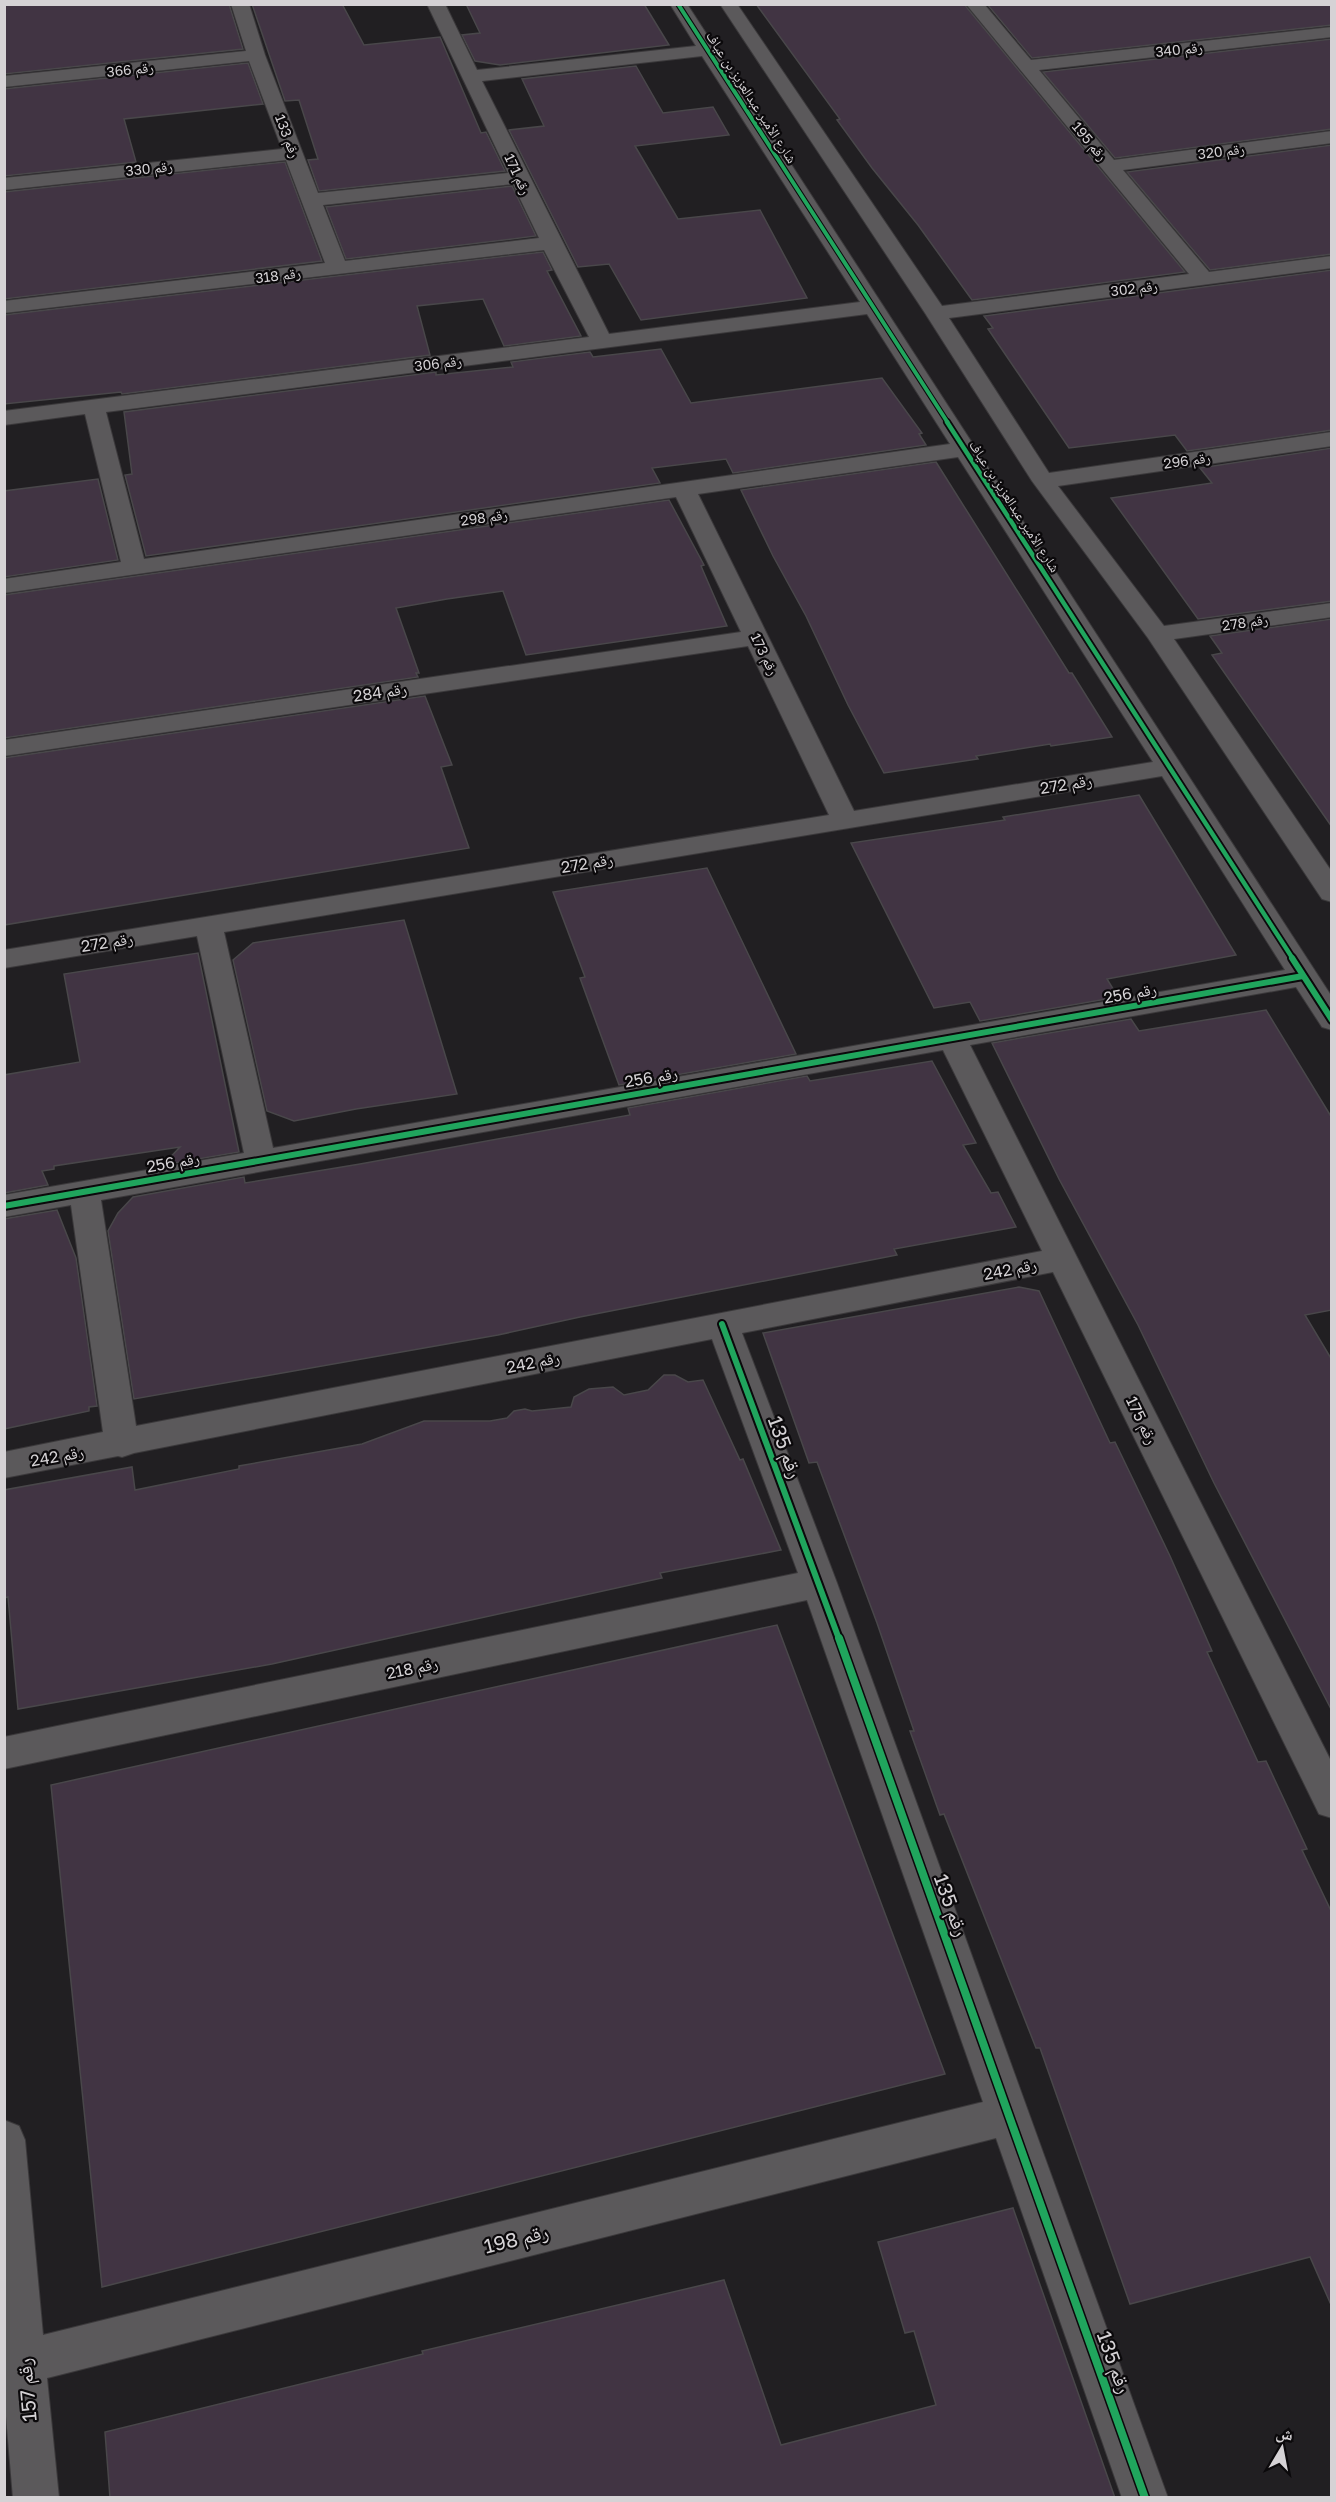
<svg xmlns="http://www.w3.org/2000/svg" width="1336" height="2502" font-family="'Golos Text','Noto Naskh Arabic',sans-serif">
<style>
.building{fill:#413443;stroke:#49474a;stroke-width:1.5}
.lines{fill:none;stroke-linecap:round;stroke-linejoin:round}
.minor-casing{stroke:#3b393b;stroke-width:2}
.minor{fill:#5b595b;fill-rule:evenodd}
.cycleway-far3-casing{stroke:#0b090b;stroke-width:6}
.cycleway-far2-casing{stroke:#0b090b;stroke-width:8}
.cycleway-far1-casing{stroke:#0b090b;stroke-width:10}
.cycleway-casing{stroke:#0b090b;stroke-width:11}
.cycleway-far3{stroke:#20a55d;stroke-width:4}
.cycleway-far2{stroke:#20a55d;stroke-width:4.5}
.cycleway-far1{stroke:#20a55d;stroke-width:6}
.cycleway{stroke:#20a55d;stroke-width:8}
.labels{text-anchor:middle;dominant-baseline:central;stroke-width:4.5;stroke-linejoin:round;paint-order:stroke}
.far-street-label{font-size:14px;fill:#d5d2d5;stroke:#0b090b}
.street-label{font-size:16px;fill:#d5d2d5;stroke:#0b090b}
.near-street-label{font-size:20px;fill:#d5d2d5;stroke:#0b090b}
</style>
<rect width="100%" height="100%" fill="#211f22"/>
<g class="building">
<path d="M4,4h225l14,45 -239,25z"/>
<path d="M252,4h90l22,41 76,-8 41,96 5,-1 19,39 -186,20 -11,-31 10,-1 -19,-59 -14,1z"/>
<path d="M466,4h178l25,41 -169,20 -25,-4 -13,-26 18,-2z"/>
<path d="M756,4h208l221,268 -213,28 -54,-75 -46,-57 -35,-48 3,-1z"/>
<path d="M987,4h345v21l-300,33z"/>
<path d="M1332,39v90l-217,29 -72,-86z"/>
<path d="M248,63l15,41 -139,15 12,43 -132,14v-87z"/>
<path d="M636,66l27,47 50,-6 16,28 -94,11 43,73 82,-9 47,88 -166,22 -32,-56 -31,3 -69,-137 35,-4 -22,-47z"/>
<path d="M1332,145v109l-122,16 -83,-98z"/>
<path d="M285,162l37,99 -318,38v-107z"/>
<path d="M512,186l24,50 -190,23 -20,-52z"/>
<path d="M543,252l9,18 -5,1 34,65 -77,10 -21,-47 -66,7 13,49 -308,39 -1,-2 -117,12v-89z"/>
<path d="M1332,270v160l-145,21 -12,-16 -106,13 -81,-119 5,-1 -9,-12z"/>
<path d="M661,349l30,54 191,-25 40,55 -3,1 7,11 -193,28 -7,-14 -74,9 8,15 -514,73 -21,-81 7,-1 -8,-62 312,-40v3l77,-8 -2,-5 79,-10 3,5z"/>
<path d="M1332,448v153l-134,18 -87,-121 101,-15 -12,-15z"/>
<path d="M936,462l133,211h3l40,64 -61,9 -1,-2 -74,12 2,3 -94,14 -36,-68 -42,-89 -33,-60 -32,-66z"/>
<path d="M98,479l20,81 -114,17v-86z"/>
<path d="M669,500l35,65 -3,1 26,60 -201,29 -23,-64 -56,8 -51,9 23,65h-3l2,4 -414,61v-143z"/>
<path d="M1332,619v208l-120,-172 10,-2 -12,-17z"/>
<path d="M425,696l27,69 -11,2 28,81 -465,77v-167z"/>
<path d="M1139,795l97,160 -129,24 11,18 -138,24 -10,-19 -36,6 -83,-165 154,-23 -2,-3z"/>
<path d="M707,868l89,186 -177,31 -39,-107 5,-1 -32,-85z"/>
<path d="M404,920l53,174 -101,15 -62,12 -27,-10 -34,-151 20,-17z"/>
<path d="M198,953l41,199 -76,13 17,-18 -126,19v3l-12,2 6,14 -44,8v-118l76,-13 -16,-88z"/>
<path d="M1266,1010l66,108v192l-27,5 27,45v351l-118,-228 -76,-158 -79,-146 -67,-136 139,-24 8,12z"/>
<path d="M932,1061l44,82 -13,2 28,48 7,-1 18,35 -122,22 3,6 -317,62 -82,18 -364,64 -26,-168 10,-18 15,-16 111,-20 1,6 115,-19 270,-49 -2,-7 179,-32 3,5z"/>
<path d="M57,1210l19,48 21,148 -8,1v4l-85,18v-210z"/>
<path d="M1019,1287l20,4 71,152 5,-1 55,114 42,95 -5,1 51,110 8,-1 41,88 -5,1 30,63v394l-22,-50 -180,47 -90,-256h-4l-92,-234 -4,1 -30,-84h4l-37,-108 -60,-161 -8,1 -46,-130z"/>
<path d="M664,1375h11l13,7 15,-2 37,80 3,-1 38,91 -121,23 2,5 -390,86 -254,45 -10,-112 -4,1v-108l128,-23 3,23 104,-21v-3l123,-22 62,-23h66l17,-3 7,-7 11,-2 7,2 39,-4 3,-10 15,-8 24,-2 11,8 24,-5z"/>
<path d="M777,1625l168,449 -843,213 -51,-502z"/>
<path d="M1013,2208l102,290h-1005l-5,-66 318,-78 -1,-3 302,-71 57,165 155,-40 -22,-74 -9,2 -27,-91z"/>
</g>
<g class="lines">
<defs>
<g id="minor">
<path d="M231,4h18l16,51 53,138 190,-20 -81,-169h18l32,66 219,-24 -26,-42h17l645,993v33l-10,-3 -26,-40 -326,58 362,718v55l-13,-4 -266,-542 -311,61 95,250 331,915h-46l-126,-360 -949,240 12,120h-46l-9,-105v-273l15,6 6,14 18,195 940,-233 -176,-502 -803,169v-32l794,-164 -86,-234 -578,114 -12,4 -4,-1 -114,22v-26l99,-20 -32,-227 -67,12v-22l240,-42 -47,-217 -193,32v-18l825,-135 -81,-169 -744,110v-16l737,-108 -65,-135 -672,96v-14l117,-17 -36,-148 -81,11v-14l585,-74 -45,-87 -540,63v-12l321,-38 -39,-103 -282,30v-12l278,-29 -33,-88 -245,26v-11l242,-25zM702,56l158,246 -251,32 -127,-253zM513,184l26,54 -194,23 -22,-56zM867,314l83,130 -806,115 -38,-147zM958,457l195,305 -299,49 -156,-317zM1162,776l123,194 -1012,178 -49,-216zM943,1050l99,201 -906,175 -35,-226z"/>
<path d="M720,4h17l205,302 247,-32 -223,-270h18l47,56 301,-33v10l-293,33 75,90 218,-29v12l-209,27 86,102 123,-16v12l-383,50 100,155 283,-41v14l-274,40 106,140 168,-23v14l-158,22 158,233v30l-10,-3 -174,-261 -116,-157 -107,-168z"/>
</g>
</defs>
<use href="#minor" class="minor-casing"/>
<use href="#minor" class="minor"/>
<defs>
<path id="cycleway-far3" d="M678,4l270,419"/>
<path id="cycleway-far2" d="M947,422l346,537"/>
<g id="cycleway-far1">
<path d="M1292,958l40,62"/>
<path d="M4,1206l1299,-230"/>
<path d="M722,1324l117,315"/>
</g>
<path id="cycleway" d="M839,1638l306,860"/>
</defs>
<use href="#cycleway-far3" class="cycleway-far3-casing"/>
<use href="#cycleway-far2" class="cycleway-far2-casing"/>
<use href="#cycleway-far1" class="cycleway-far1-casing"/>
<use href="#cycleway" class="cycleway-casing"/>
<use href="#cycleway-far3" class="cycleway-far3"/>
<use href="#cycleway-far2" class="cycleway-far2"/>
<use href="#cycleway-far1" class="cycleway-far1"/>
<use href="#cycleway" class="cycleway"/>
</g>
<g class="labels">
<g class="far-street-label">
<text transform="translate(1179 49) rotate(-6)">رقم 340</text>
<text transform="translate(130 69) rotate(-6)">رقم 366</text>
<text transform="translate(752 97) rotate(57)">شارع الأمير عبدالعزيز بن عياف</text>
<text transform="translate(288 136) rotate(69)">رقم 133</text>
<text transform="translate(1090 141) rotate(50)">رقم 195</text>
<text transform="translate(1221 151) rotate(-7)">رقم 320</text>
<text transform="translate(149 168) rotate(-6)">رقم 330</text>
<text transform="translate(518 174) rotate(65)">رقم 171</text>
<text transform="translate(278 275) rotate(-7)">رقم 318</text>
<text transform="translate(1134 288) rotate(-7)">رقم 302</text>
<text transform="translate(438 363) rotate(-7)">رقم 306</text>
<text transform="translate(1187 460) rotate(-8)">رقم 296</text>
<text transform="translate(1015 506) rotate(57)">شارع الأمير عبدالعزيز بن عياف</text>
<text transform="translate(484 517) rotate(-8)">رقم 298</text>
<text transform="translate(1245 622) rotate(-8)">رقم 278</text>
<text transform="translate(765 654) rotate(64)">رقم 173</text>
</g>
<g class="street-label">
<text transform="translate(380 692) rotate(-8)">رقم 284</text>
<text transform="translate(1066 784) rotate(-9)">رقم 272</text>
<text transform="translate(587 863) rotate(-9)">رقم 272</text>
<text transform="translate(107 942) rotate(-9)">رقم 272</text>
<text transform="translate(1130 993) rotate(-10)">رقم 256</text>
<text transform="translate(651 1077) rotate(-10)">رقم 256</text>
<text transform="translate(173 1162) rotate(-10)">رقم 256</text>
<text transform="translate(1010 1269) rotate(-11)">رقم 242</text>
<text transform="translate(533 1362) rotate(-11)">رقم 242</text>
<text transform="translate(1142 1420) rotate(64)">رقم 175</text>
<text transform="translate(57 1456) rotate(-10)">رقم 242</text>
<text transform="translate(412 1668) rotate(-12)">رقم 218</text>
</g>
<g class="near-street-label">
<text transform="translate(786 1447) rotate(70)">رقم 135</text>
<text transform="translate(952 1905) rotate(70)">رقم 135</text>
<text transform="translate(516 2238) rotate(-14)">رقم 198</text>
<text transform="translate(1115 2362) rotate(70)">رقم 135</text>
<text transform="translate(26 2390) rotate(-95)">رقم 157</text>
</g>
</g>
<rect width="1336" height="2502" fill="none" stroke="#d5d2d5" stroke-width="12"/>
<g transform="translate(1282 2448) rotate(10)" stroke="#0b090b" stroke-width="4.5" paint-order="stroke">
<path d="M0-4.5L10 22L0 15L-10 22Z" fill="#d5d2d5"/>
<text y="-9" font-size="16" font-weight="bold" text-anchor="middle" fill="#d5d2d5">ش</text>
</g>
</svg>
